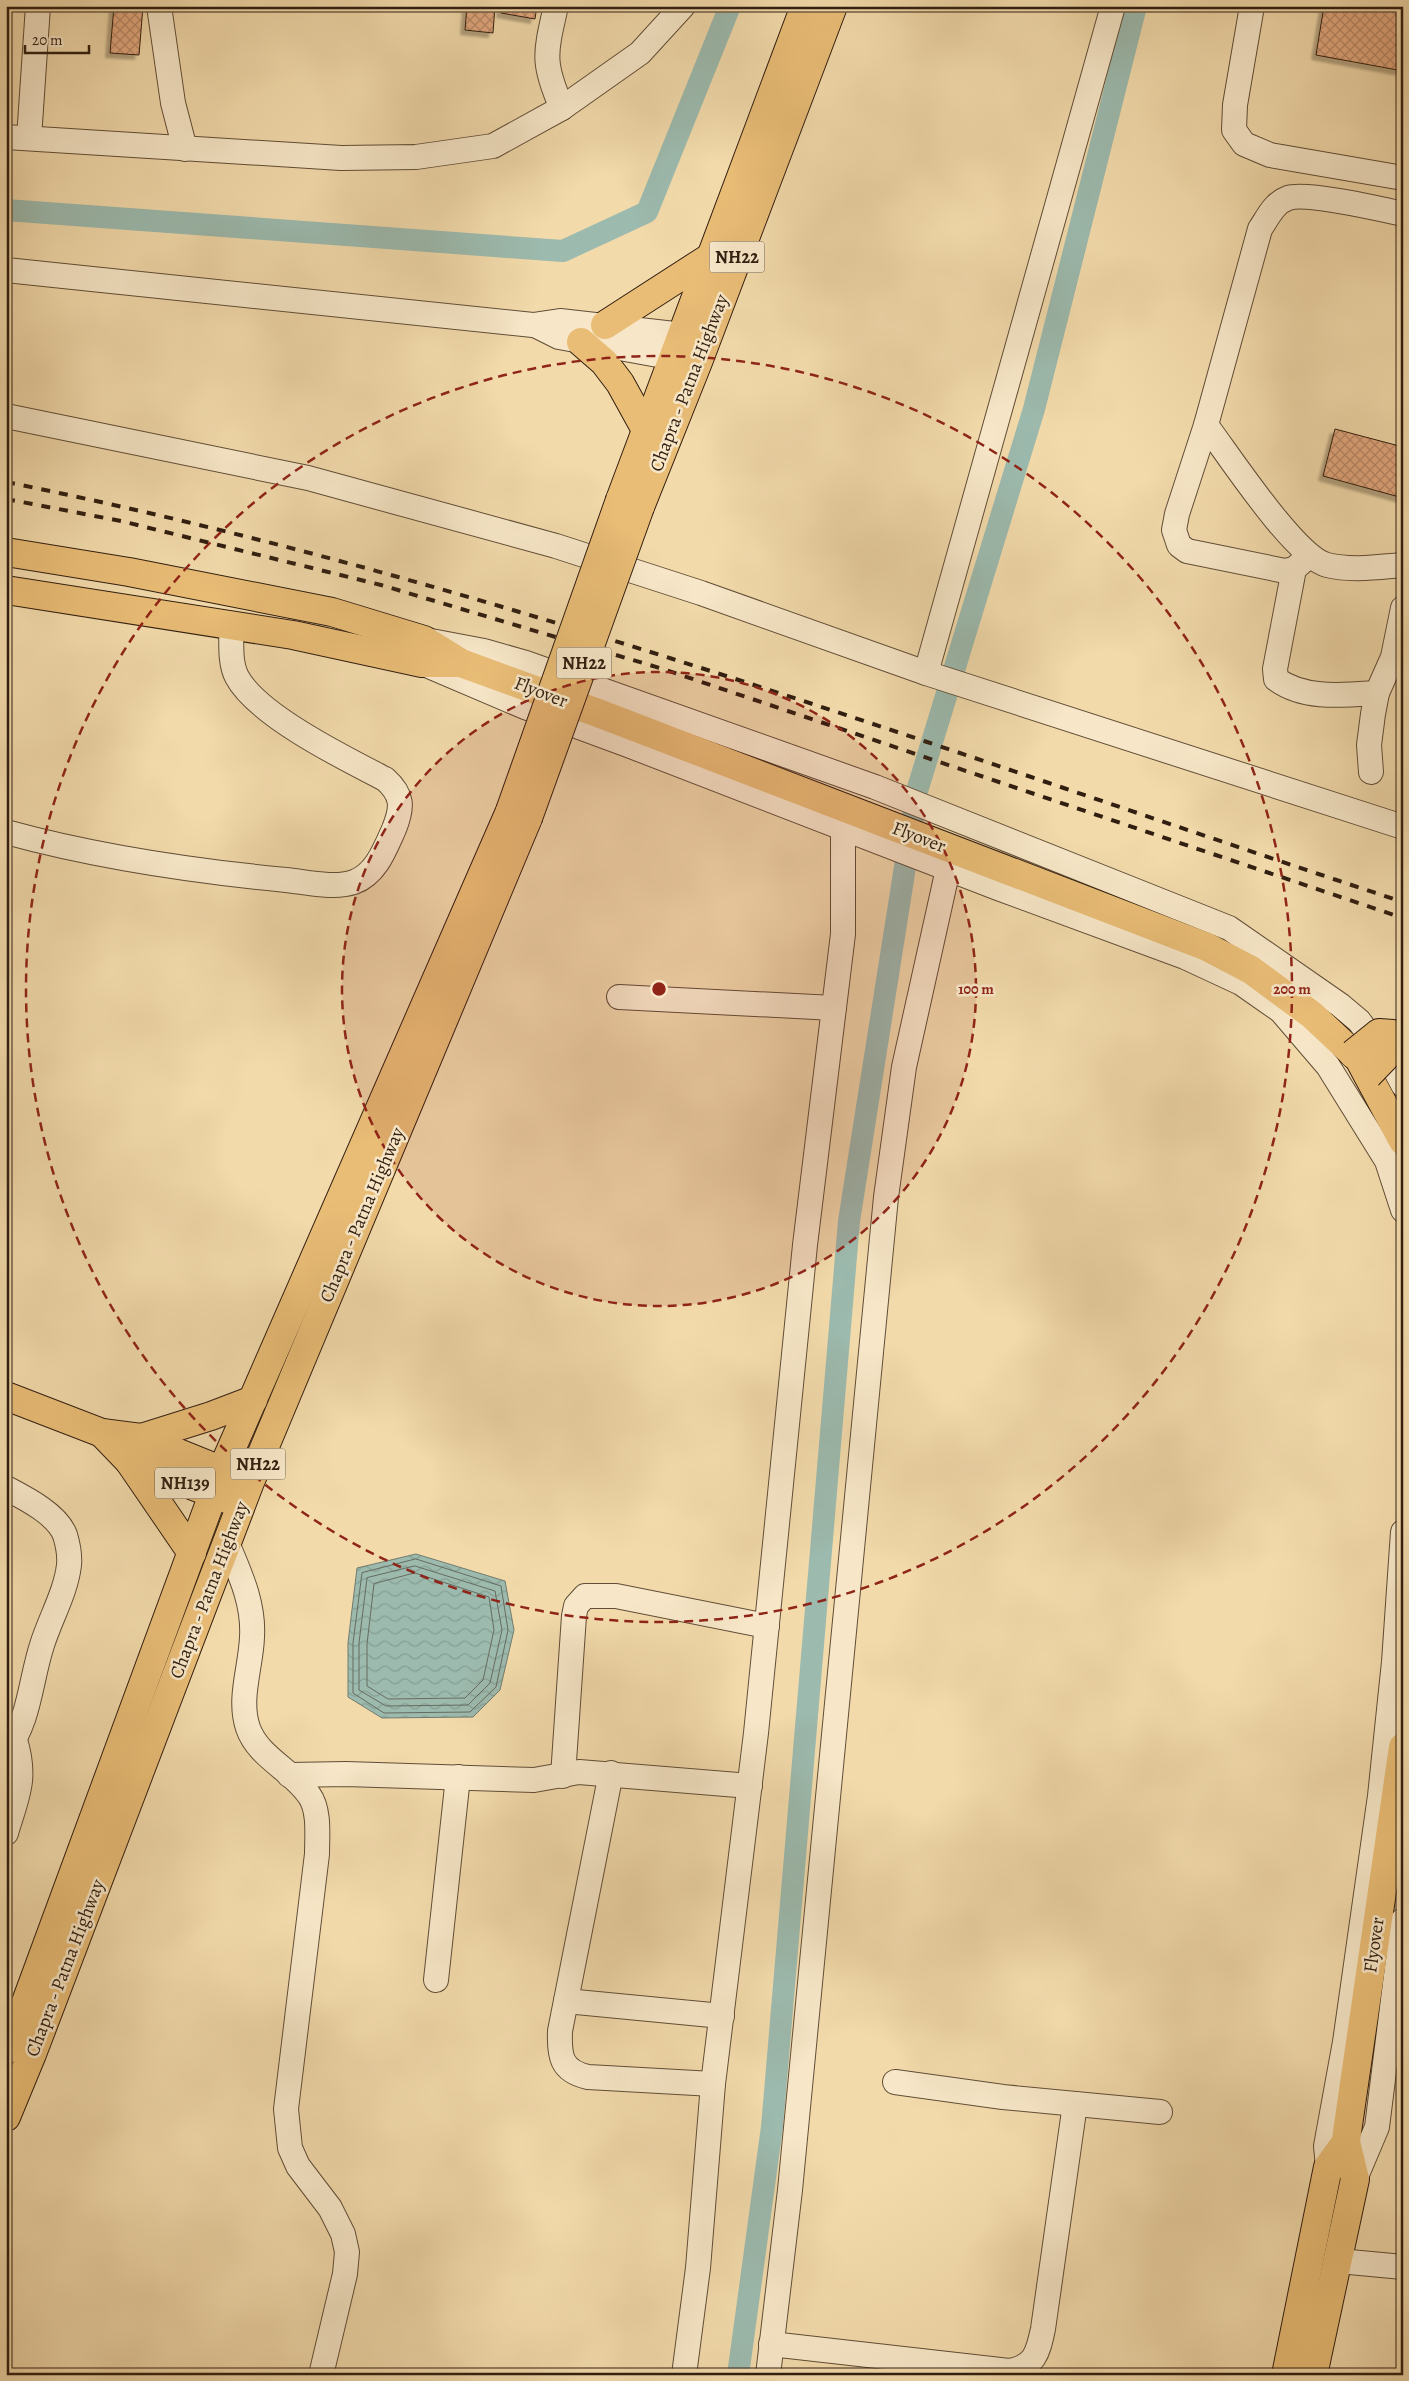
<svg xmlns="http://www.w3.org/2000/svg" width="1409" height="2381" font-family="Alegreya,serif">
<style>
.water{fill:url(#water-waves);stroke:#717c6f}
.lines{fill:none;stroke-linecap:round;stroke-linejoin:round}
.shore{stroke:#666c5f;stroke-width:1}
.canal{stroke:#9cbaae;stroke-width:22}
.building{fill:url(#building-cross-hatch);stroke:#311e10;filter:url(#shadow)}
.minor-casing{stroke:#614d37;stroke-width:26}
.major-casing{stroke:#311e10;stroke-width:30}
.highway-casing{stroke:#311e10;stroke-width:30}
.minor{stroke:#f7e7c8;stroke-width:24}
.major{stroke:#e9bd76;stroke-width:28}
.highway{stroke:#e9bd76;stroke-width:28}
.rail{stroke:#311e10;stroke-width:4;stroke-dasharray:9 9;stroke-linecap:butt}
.major-bridge-casing{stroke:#311e10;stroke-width:30;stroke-linecap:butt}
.highway-bridge-casing{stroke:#311e10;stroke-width:30;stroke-linecap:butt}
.major-bridge{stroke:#e9bd76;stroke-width:28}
.highway-bridge{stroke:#e9bd76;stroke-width:28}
.ring{fill:none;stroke:#8f2418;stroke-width:2.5;stroke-dasharray:9 6}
.labels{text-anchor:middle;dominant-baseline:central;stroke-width:5;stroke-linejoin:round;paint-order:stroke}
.shield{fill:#f7e7c8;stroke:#6c5a47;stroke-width:1}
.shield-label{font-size:18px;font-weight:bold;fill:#311e10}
.street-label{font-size:19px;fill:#311e10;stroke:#f7e7c8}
.centre{fill:#8f2418;stroke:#f7e7c8;stroke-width:2.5}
.ring-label{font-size:15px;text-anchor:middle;font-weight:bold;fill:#8f2418;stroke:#f7e7c8;stroke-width:5;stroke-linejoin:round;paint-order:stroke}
</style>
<defs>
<pattern id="water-waves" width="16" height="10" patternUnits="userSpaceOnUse" patternTransform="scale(1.25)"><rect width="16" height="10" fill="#9cbaae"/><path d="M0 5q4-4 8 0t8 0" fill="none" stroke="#879f95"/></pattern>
<pattern id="building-cross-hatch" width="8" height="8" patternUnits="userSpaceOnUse" patternTransform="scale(1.25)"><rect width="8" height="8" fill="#e3a980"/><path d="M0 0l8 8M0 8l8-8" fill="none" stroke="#b98967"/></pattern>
<filter id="shadow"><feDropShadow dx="-4.5" dy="4.5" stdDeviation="1" flood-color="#0004"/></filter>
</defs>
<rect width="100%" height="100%" fill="#f2daab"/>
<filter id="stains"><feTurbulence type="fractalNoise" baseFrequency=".004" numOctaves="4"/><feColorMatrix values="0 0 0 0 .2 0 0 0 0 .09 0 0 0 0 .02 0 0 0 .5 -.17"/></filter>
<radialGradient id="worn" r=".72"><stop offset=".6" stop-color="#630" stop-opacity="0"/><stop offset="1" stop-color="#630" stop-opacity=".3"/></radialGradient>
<path class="water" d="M416,1554l89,27 9,49 -14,60 -27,27 -91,1 -34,-21v-54l9,-75z"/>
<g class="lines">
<g class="shore">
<path d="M416,1559l85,27 7,44 -12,57 -26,25 -86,1 -31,-20v-50l9,-70z"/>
<path d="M415,1566l80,25 7,39 -12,53 -22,22 -82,1 -27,-16v-47l8,-65z"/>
<path d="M415,1573l74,24 5,33 -11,50 -18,18 -77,1 -21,-13v-42l7,-60z"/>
</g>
<g class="canal">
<path d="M6,210l557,41 84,-39 83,-206"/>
<path d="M738,2375l34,-248 77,-906 68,-430 117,-382 102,-403"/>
</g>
</g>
<g class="building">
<path d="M114,6h29l-4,49 -29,-2z"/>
<path d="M467,6h28l-2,27 -28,-3z"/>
<path d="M502,6h35l-2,13 -34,-6z"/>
<path d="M1324,6h45l34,6v59l-87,-16z"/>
<path d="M1335,429l68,18v51l-80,-22z"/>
</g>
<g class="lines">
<defs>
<g id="minor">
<path d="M159,6l14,97 12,46"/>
<path d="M556,6c-11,48 -14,57 6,102"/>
<path d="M1252,6l-17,99 -1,25 10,14 26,11 133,23"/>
<path d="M6,137l335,21 75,-1 77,-11 69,-38 78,-55 43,-47"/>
<path d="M29,138l9,-132"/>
<path d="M6,270l527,55 27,-4 141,16"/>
<path d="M535,325l24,12 132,24"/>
<path d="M6,416l302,62 248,68 145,47 225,80 477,154"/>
<path d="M1206,425c22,29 89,132 121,140 24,6 51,2 76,0"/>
<path d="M1309,556l-15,13 -9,2 -98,-20 -8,-6 -5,-15 3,-16 29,-89 54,-196c8,-12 14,-26 28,-31 19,-6 92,11 115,16"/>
<path d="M1294,569l-19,100 1,10c28,21 69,16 101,14"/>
<path d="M431,641l53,10 42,12 349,124 354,141 111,77 19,16 35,47 9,17"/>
<path d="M424,664l101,43 103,38 370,143 187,69 56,26 40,28 47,55 59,95 16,49"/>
<path d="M926,673l187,-667"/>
<path d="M1371,772l-2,-27 4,-31 4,-21 16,-36 10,-49"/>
<path d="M6,832c91,25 186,39 280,48 20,2 48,9 68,2 22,-8 31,-33 40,-53 9,-22 9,-34 -9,-50 -39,-20 -128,-64 -148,-102 -8,-15 -5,-36 -6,-53"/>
<path d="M619,997l215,11"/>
<path d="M6,1488c19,10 51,26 59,47 3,10 5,20 4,30 -3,27 -19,54 -27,80 -12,37 -12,75 -36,107"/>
<path d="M227,1543c13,31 27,60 25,94 -1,30 -14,62 -4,91 10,29 44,42 61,67 11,15 8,41 8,59l-31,255 4,39 8,18 32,42 13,26 4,18 -2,22 -24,101"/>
<path d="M611,1773l-51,258c-1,25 1,40 28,46l125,7"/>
<path d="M289,1775l57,-1 188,6 45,-8 171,14"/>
<path d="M563,1776l11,-160 2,-10 9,-10h31l151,30"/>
<path d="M6,1833c11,-37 21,-54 9,-93"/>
<path d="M436,1980l22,-203"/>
<path d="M566,2001l156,15"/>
<path d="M895,2082l108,15 157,15"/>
<path d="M1328,2167l-2,-21 19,-104 35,-246 14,-134 9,-130"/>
<path d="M1355,2179l22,-52 26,-207"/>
<path d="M1339,2261l64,6"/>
<path d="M771,2344l238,27c26,-4 29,-19 34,-42l32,-225"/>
<path d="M684,2375l14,-107 15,-184 43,-351 49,-488 38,-311v-105"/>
<path d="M768,2375l22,-185 96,-993 18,-130 44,-198"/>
</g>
<g id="major">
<path d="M6,552l123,20 203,40 92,28 37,23 137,50 609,234 44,23 61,45 47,44 44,82"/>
<path d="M6,590l287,45 129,28h39"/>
<path d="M1286,2375l42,-208 18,-25"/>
<path d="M1313,2375l42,-196 -9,-37 1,-10 56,-385"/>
</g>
<g id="highway">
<path d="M605,325l104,-67"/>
<path d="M581,342l23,20 16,21 26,47"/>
<path d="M620,500l185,-494"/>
<path d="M640,507l58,-145 135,-356"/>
<path d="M6,1396l96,37 39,5 99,40"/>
<path d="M102,1433l27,28 103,40"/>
<path d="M141,1438l70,-22 42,-16"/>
<path d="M129,1461l63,92"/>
<path d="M6,2050l13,-29 203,-551 288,-659"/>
<path d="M6,2117l26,-63 218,-572 278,-664"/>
</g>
</defs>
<use href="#minor" class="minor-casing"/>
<use href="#major" class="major-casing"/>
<use href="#highway" class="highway-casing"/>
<use href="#minor" class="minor"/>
<use href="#major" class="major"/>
<use href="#highway" class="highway"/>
<g class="rail">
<path d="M6,482c478,96 935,268 1397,420"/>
<path d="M6,499l115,22 260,64 282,84 740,249"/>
</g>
<defs>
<path id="major-bridge" d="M1353,1054l26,-21 14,1 1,14 -26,27"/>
<g id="highway-bridge">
<path d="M510,811l110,-311"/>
<path d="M528,818l112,-311"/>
</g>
</defs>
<use href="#major-bridge" class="major-bridge-casing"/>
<use href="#highway-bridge" class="highway-bridge-casing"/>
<use href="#major-bridge" class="major-bridge"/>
<use href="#highway-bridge" class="highway-bridge"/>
</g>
<circle cx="659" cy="989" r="317" fill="#8f2418" fill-opacity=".12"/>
<g class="ring">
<circle cx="659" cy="989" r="317"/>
<circle cx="659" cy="989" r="633"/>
</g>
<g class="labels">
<g class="shield">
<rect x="709.5" y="241.5" width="55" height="31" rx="4"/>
<rect x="556.5" y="647.5" width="55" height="31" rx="4"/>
<rect x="230.5" y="1448.5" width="55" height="31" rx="4"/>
<rect x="155" y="1467.5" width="60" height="31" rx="4"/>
</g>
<g class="shield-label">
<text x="737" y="257">NH22</text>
<text x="584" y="663">NH22</text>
<text x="258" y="1464">NH22</text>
<text x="185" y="1483">NH139</text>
</g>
<g class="street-label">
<text transform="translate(689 383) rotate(-69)">Chapra - Patna Highway</text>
<text transform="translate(541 692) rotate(21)">Flyover</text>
<text transform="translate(919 837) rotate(21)">Flyover</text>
<text transform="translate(362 1215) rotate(-67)">Chapra - Patna Highway</text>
<text transform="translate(209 1590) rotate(-69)">Chapra - Patna Highway</text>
<text transform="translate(1374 1945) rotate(-82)">Flyover</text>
<text transform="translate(65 1968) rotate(-69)">Chapra - Patna Highway</text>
</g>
</g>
<circle cx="659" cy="989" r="8" class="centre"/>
<g class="ring-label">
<text x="976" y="994">100 m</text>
<text x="1292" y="994">200 m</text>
</g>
<rect width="1409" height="2381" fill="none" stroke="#f2daab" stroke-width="25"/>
<rect x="8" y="8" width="1394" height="2366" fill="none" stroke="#311e10" stroke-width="2.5"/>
<rect x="12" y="12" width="1384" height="2356" fill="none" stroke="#311e10"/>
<path d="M25 45v8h64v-8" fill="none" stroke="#311e10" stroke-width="2.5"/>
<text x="32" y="45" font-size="15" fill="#311e10" stroke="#f7e7c8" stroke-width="4" paint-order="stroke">20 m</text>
<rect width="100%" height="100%" filter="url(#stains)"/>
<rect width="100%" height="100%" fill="url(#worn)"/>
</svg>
